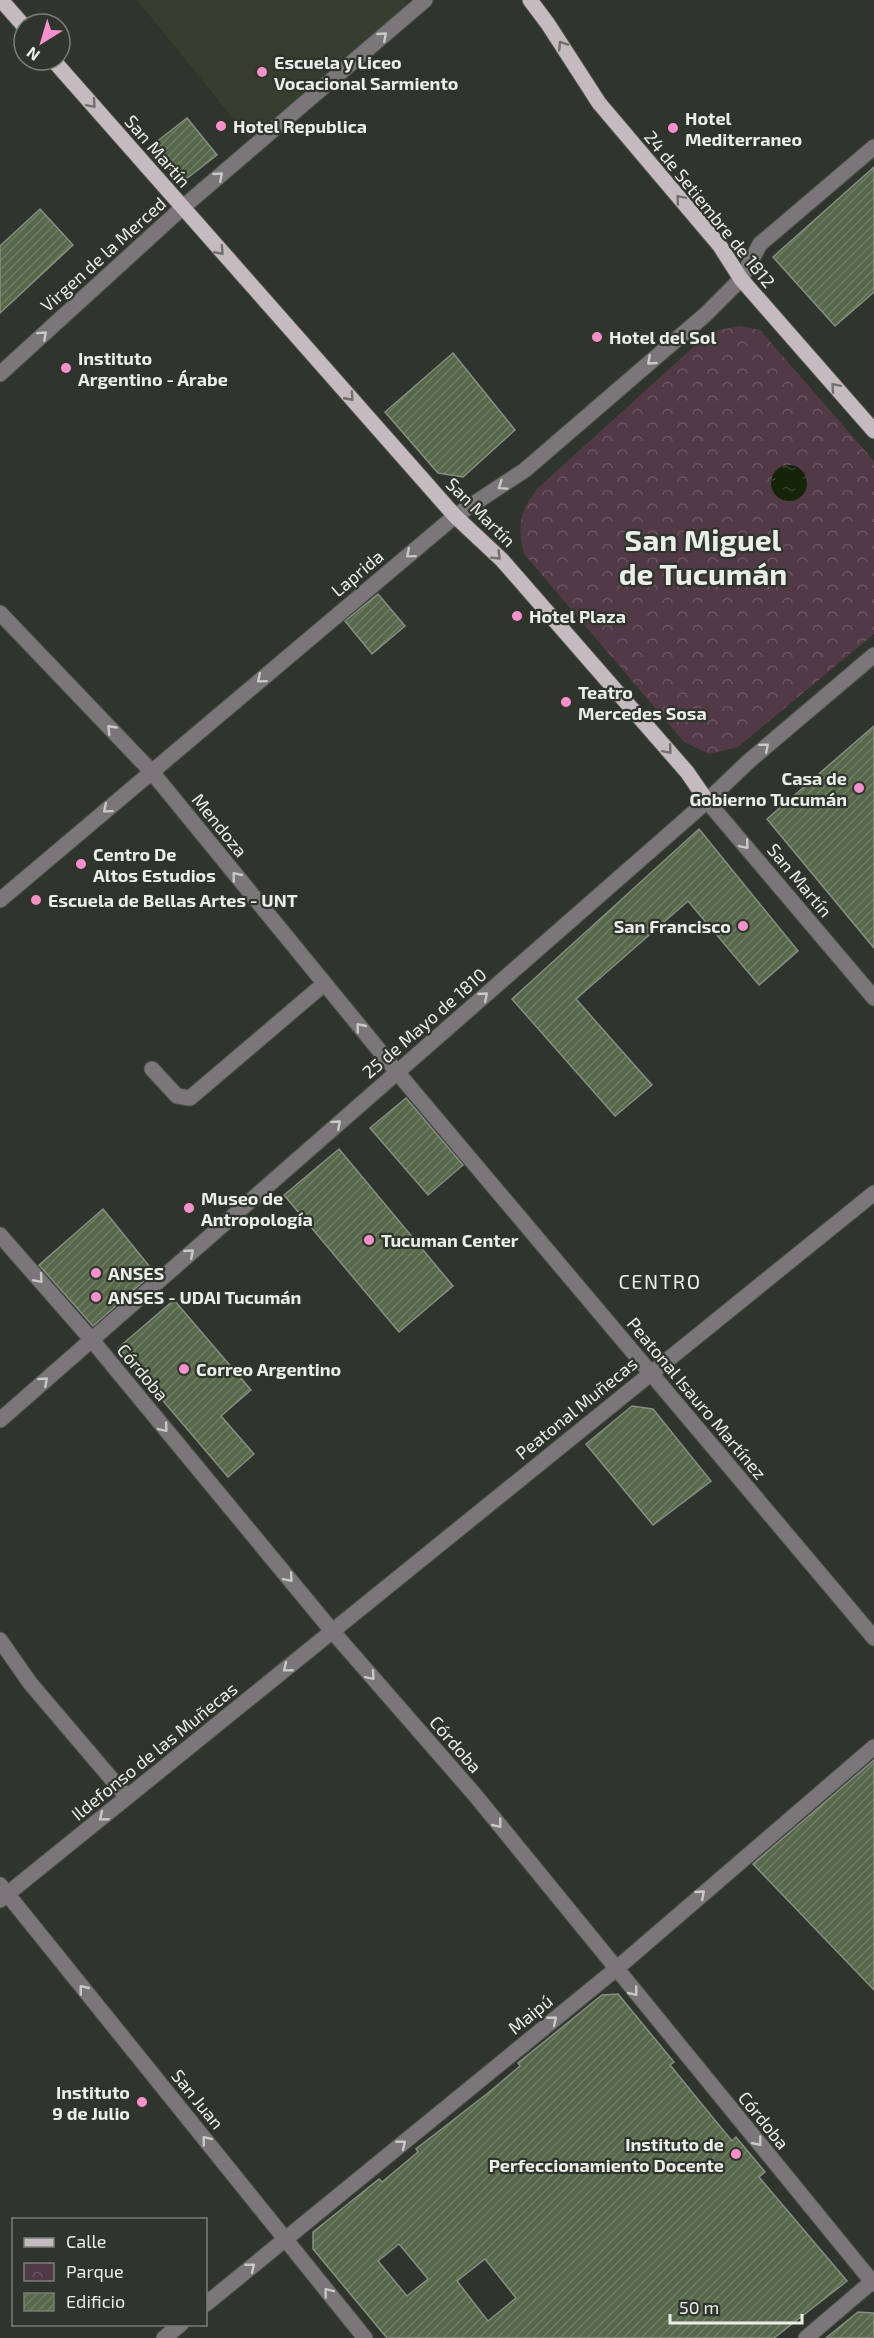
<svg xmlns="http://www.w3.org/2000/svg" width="874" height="2338" font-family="'Exo 2',sans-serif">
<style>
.built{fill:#363e30}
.park{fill:url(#park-crowns)}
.water{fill:url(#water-ripples)}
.building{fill:url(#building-hatch);stroke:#878d84;stroke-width:1.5;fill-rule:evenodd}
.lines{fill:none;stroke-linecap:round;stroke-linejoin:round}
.minor-casing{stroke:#4d524a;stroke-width:17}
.major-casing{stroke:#4d524a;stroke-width:17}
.minor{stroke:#7b7679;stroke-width:15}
.major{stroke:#c4babf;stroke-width:15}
.oneway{stroke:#c9c9c7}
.oneway2{stroke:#72706e}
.poi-dot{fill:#f890cb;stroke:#2f342c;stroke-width:2}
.labels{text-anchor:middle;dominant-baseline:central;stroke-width:4.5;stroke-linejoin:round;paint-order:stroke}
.poi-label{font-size:18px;font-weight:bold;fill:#eaede8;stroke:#2f342c;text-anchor:start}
.street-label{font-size:18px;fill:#eaede8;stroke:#2f342c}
.neighbourhood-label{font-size:20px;letter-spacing:1.5px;fill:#eaede8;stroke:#2f342c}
.town-label{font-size:30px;font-weight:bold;fill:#eaede8;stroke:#2f342c}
</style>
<defs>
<pattern id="park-crowns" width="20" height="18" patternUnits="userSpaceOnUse" patternTransform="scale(1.5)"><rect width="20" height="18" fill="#523946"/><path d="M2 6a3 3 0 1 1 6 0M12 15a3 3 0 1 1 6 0" fill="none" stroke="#6b5661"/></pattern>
<pattern id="water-ripples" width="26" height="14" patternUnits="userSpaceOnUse" patternTransform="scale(1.5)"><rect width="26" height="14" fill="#152309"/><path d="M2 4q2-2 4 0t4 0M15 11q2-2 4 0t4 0" fill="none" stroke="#37432d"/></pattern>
<pattern id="building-hatch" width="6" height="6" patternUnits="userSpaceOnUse" patternTransform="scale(1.5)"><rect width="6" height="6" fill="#57684b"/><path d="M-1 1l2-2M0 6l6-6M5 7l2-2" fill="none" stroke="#6f7e65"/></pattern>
</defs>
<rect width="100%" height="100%" fill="#2f342c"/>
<path class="built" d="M137,0h267l5,7 -160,131z"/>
<path class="park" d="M739,326l21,4 114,131v173l-136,113 -29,7 -25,-12 -160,-188c-7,-30 -5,-42 15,-67l171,-155z"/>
<circle class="water" cx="789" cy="483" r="18"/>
<g class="building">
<path d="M187,118l30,37 -36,28 -30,-37z"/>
<path d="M874,167v125l-39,34 -62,-69z"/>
<path d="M40,209l33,36 -73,68v-67z"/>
<path d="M453,353l62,77 -52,47 -25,-4 -53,-61z"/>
<path d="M378,594l27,32 -33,28 -27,-33z"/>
<path d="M874,726v222l-107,-129z"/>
<path d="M699,829l99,122 -39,34 -71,-84 -112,98 76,86 -37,31 -103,-117z"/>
<path d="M406,1098l57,67 -35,30 -58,-67z"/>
<path d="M339,1149l114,137 -54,46 -115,-137z"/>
<path d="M103,1209l51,63 -61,54 -54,-61z"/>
<path d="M174,1300l77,90 -30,26 33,38 -26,23 -110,-129z"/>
<path d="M632,1406l21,3 58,72 -58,44 -67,-81z"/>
<path d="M874,1760v230l-121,-126z"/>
<path d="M618,1994l56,68 -4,3 26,32 36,44 4,-4 29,35 -6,5 88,104 -73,57h-387l-74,-89v-17l66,-53 3,3 36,-30 -2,-3 72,-56 32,-27 -2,-3 84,-68zM399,2244l29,35 -21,17 -29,-35zM485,2259l31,39 -28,23 -31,-40z"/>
<path d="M858,2312l16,1v25h-48z"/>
</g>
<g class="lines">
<defs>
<g id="minor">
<path d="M0,374l182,-166 243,-208"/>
<path d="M0,613l151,158 246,301 477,566"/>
<path d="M707,801l167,197"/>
<path d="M0,900l455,-384 70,-46 181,-156 35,-35 19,-35 114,-97"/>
<path d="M152,1069l25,27 13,2 134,-114"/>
<path d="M0,1235l91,104 242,293 142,163 399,489"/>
<path d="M0,1420l707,-619 42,-40 125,-106"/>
<path d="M0,1640l30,43 97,114"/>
<path d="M0,1885l365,453"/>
<path d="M0,1900l874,-707"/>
<path d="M206,2304l410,-335 258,-222"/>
<path d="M164,2338l17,-14"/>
<path d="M806,2338l68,-58"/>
</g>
<g id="major">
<path d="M1,0l23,26"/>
<path d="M530,0l18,24 51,79 121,143 21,33 133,152"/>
<path d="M53,60l402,456 47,44 185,212 20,29"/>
</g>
</defs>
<use href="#minor" class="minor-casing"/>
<use href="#major" class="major-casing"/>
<use href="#minor" class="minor"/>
<use href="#major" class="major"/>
</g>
<defs><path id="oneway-chevron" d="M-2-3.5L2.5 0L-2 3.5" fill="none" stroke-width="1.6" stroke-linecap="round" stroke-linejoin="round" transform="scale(1.5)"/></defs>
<g class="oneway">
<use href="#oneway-chevron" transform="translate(383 36) rotate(-41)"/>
<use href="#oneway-chevron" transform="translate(219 176) rotate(-41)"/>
<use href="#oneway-chevron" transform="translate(43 335) rotate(-42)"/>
<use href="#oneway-chevron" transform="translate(651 361) rotate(139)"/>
<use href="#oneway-chevron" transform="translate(502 486) rotate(146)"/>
<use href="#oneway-chevron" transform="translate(410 554) rotate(140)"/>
<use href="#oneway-chevron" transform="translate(261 679) rotate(140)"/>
<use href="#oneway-chevron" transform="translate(111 729) rotate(-134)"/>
<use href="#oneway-chevron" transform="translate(765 747) rotate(-40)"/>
<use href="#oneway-chevron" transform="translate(107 809) rotate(140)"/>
<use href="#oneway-chevron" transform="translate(745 845) rotate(50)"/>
<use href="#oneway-chevron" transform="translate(236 876) rotate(-129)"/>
<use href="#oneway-chevron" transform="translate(484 996) rotate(-41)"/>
<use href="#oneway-chevron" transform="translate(360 1027) rotate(-129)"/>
<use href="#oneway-chevron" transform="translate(337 1124) rotate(-41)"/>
<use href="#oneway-chevron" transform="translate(190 1253) rotate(-41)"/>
<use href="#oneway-chevron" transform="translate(39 1279) rotate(49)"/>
<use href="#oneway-chevron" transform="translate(44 1381) rotate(-42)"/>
<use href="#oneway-chevron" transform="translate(164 1428) rotate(50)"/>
<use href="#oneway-chevron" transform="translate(289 1578) rotate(50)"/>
<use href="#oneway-chevron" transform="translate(287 1668) rotate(141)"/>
<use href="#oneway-chevron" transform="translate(371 1676) rotate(49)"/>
<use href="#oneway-chevron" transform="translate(103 1817) rotate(141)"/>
<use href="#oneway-chevron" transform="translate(498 1824) rotate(51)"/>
<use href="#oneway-chevron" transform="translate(701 1894) rotate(-41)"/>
<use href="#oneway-chevron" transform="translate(83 1989) rotate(-129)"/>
<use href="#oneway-chevron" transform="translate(634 1992) rotate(51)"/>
<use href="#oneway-chevron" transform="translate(553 2020) rotate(-39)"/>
<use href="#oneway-chevron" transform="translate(206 2140) rotate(-129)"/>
<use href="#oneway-chevron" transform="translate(758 2142) rotate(51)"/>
<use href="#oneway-chevron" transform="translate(402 2144) rotate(-39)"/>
<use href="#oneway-chevron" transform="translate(251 2267) rotate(-39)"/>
<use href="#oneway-chevron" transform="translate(328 2292) rotate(-128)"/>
</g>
<g class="oneway2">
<use href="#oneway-chevron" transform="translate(562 45) rotate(-123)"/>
<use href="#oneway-chevron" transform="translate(92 104) rotate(49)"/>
<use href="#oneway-chevron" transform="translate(680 199) rotate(-130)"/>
<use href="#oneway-chevron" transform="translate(220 251) rotate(48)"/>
<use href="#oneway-chevron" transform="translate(835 387) rotate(-131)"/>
<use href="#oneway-chevron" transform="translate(350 397) rotate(48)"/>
<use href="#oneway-chevron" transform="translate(497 556) rotate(45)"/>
<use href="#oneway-chevron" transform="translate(668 750) rotate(49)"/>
</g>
<g class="poi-dot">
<circle cx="262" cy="72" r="6"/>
<circle cx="221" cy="126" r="6"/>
<circle cx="673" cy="128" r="6"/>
<circle cx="597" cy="337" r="6"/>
<circle cx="66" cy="368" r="6"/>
<circle cx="517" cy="616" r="6"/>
<circle cx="566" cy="702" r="6"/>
<circle cx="859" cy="788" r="6"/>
<circle cx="81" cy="864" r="6"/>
<circle cx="36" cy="900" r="6"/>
<circle cx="743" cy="926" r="6"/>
<circle cx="189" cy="1208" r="6"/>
<circle cx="369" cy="1240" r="6"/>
<circle cx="96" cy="1273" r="6"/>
<circle cx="96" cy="1297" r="6"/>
<circle cx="184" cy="1369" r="6"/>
<circle cx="142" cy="2102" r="6"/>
<circle cx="736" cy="2154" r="6"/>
</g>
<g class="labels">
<g class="poi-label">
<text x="274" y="62">Escuela y Liceo<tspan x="274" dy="21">Vocacional Sarmiento</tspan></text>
<text x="685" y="118">Hotel<tspan x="685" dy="21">Mediterraneo</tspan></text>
<text x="233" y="126">Hotel Republica</text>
<text x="609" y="337">Hotel del Sol</text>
<text x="78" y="358">Instituto<tspan x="78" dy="21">Argentino - Árabe</tspan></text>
<text x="529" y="616">Hotel Plaza</text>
<text x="578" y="692">Teatro<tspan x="578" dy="21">Mercedes Sosa</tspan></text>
<text x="847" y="778" text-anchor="end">Casa de<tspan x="847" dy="21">Gobierno Tucumán</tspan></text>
<text x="93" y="854">Centro De<tspan x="93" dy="21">Altos Estudios</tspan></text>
<text x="48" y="900">Escuela de Bellas Artes - UNT</text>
<text x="731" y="926" text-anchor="end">San Francisco</text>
<text x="201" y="1198">Museo de<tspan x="201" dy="21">Antropología</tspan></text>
<text x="381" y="1240">Tucuman Center</text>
<text x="108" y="1273">ANSES</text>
<text x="108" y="1297">ANSES - UDAI Tucumán</text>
<text x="196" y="1369">Correo Argentino</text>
<text x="130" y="2092" text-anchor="end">Instituto<tspan x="130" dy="21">9 de Julio</tspan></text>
<text x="724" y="2144" text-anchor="end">Instituto de<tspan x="724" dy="21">Perfeccionamiento Docente</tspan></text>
</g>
<g class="street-label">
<text transform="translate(158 151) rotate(49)">San Martín</text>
<text transform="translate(710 209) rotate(51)">24 de Setiembre de 1812</text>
<text transform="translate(103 254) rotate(-42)">Virgen de la Merced</text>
<text transform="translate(481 512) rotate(45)">San Martín</text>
<text transform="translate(357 573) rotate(-40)">Laprida</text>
<text transform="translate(220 825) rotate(51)">Mendoza</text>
<text transform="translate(800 880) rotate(50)">San Martín</text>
<text transform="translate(424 1023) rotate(-41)">25 de Mayo de 1810</text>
<text transform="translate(143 1372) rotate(50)">Córdoba</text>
<text transform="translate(697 1398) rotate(50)">Peatonal Isauro Martínez</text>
<text transform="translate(576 1408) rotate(-39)">Peatonal Muñecas</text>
<text transform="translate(456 1744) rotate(49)">Córdoba</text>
<text transform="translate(154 1751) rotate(-39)">Ildefonso de las Muñecas</text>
<text transform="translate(530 2014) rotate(-39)">Maipú</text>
<text transform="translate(198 2099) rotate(51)">San Juan</text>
<text transform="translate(764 2120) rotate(51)">Córdoba</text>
</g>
<g class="neighbourhood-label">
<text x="660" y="1281">CENTRO</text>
</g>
<g class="town-label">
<text x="703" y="539">San Miguel<tspan x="703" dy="34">de Tucumán</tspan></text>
</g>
</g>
<rect x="12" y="2218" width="195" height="108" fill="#2f342c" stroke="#7a7e77" stroke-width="1.5"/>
<rect x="24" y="2238" width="30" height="9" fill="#c4babf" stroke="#7a7e77" stroke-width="1.5"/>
<text x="66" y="2248" font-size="18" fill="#eaede8">Calle</text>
<rect x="24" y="2263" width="30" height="18" fill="url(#park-crowns)" stroke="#7a7e77" stroke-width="1.5"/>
<text x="66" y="2278" font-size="18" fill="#eaede8">Parque</text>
<rect x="24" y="2293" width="30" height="18" fill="url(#building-hatch)" stroke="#7a7e77" stroke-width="1.5"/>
<text x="66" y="2308" font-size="18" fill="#eaede8">Edificio</text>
<g transform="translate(42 42) rotate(217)"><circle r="28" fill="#2f342c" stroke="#7a7e77" stroke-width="1.5"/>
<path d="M0-4.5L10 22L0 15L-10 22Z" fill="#f890cb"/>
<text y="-9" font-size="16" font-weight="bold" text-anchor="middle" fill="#eaede8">N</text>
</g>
<path d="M670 2314v9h132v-9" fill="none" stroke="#eaede8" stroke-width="3"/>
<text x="679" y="2314" font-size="18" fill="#eaede8" stroke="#2f342c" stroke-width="4.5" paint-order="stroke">50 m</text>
</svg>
